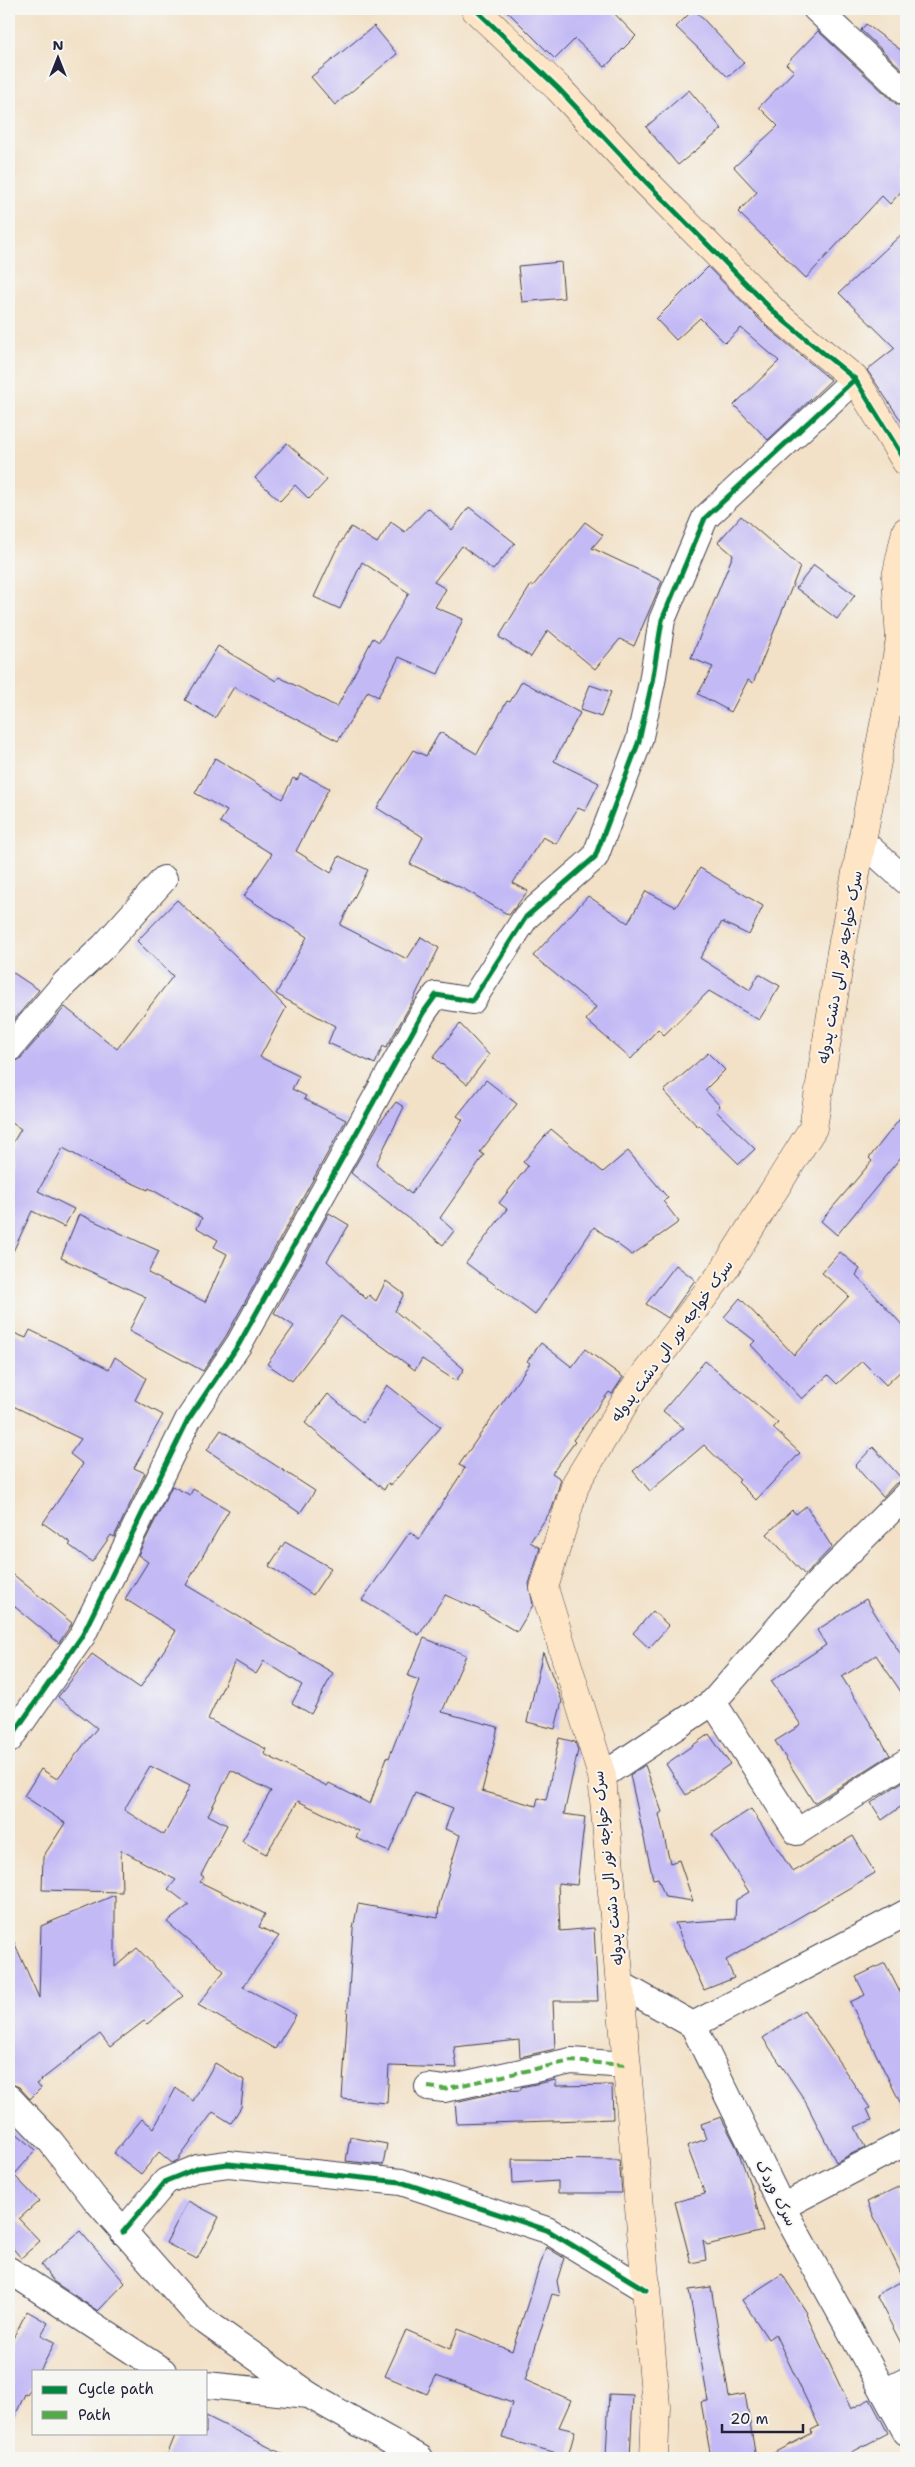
<svg xmlns="http://www.w3.org/2000/svg" width="915" height="2467" font-family="'Shantell Sans','Playpen Sans Arabic',sans-serif">
<style>
.building{fill:#c2b9f5;fill-rule:evenodd}
.lines{fill:none;stroke-linecap:round;stroke-linejoin:round}
.street-casing{stroke:#413f50;stroke-width:28}
.secondary-casing{stroke:#413f50;stroke-width:29}
.street{stroke:#fff;stroke-width:26}
.secondary{stroke:#fee5c5;stroke-width:28}
.quiet{stroke:#53aa46;stroke-width:4;stroke-dasharray:8 4;stroke-linecap:butt}
.cycleway-casing{stroke:#f6f6f2;stroke-width:8}
.cycleway{stroke:#00873e;stroke-width:5}
.labels{text-anchor:middle;dominant-baseline:central;stroke-width:4;stroke-linejoin:round;paint-order:stroke}
.street-label{font-size:15px;fill:#22223b;stroke:#f6f6f2}
</style>
<rect width="100%" height="100%" fill="#f6f6f2"/>
<filter id="ink" filterUnits="userSpaceOnUse"><feTurbulence type="fractalNoise" baseFrequency=".02" numOctaves="2"/><feDisplacementMap in="SourceGraphic" scale="10" xChannelSelector="R" yChannelSelector="G"/><feConvolveMatrix kernelMatrix="1 2 1 2 8 2 1 2 1" color-interpolation-filters="sRGB"/></filter>
<filter id="wash" filterUnits="userSpaceOnUse"><feTurbulence type="fractalNoise" baseFrequency=".0096" numOctaves="4" result="noise"/><feDisplacementMap in="SourceGraphic" scale="20" xChannelSelector="R" yChannelSelector="G"/><feGaussianBlur stdDeviation="1.12" result="paint"/><feColorMatrix in="noise" values="0 0 0 0 0 0 0 0 0 0 0 0 0 0 0 0 0 1.4 0 .05"/><feComposite in="paint" operator="in"/></filter>
<g filter="url(#wash)">
<rect width="100%" height="100%" fill="#f2e1c7"/>
<g id="blocks">
<g class="building">
<path d="M505,9h105l26,27 -31,31 -30,-28 -20,20z"/>
<path d="M694,9l50,54 -16,14 -52,-50z"/>
<path d="M866,24l40,30v19l-45,-43z"/>
<path d="M374,26l23,28 -62,51 -24,-28z"/>
<path d="M818,31l78,73 10,4v78l-16,18 -8,-8 -76,82 -68,-66 19,-20 -23,-25 44,-41 -19,-19 35,-36 -8,-7z"/>
<path d="M689,90l33,39 -44,36 -32,-38z"/>
<path d="M906,230v198l-39,-58 28,-22 -56,-55z"/>
<path d="M561,262l3,36 -42,4 -4,-36z"/>
<path d="M708,267l59,60 64,53 -63,60 -34,-35 45,-44 -38,-33 -16,15 -25,-25 -24,22 -20,-21z"/>
<path d="M287,443l40,37 -18,19 -14,-14 -15,16 -25,-23z"/>
<path d="M469,507l46,36 -22,27 -31,-24 -28,36 12,7 -11,18 28,12 -25,55 -39,-17 -21,40 -10,-6 -30,50 -104,-54 -19,31 -30,-18 33,-54 58,35 3,-4 58,30 36,-69 6,4 30,-49 -47,-31 -22,47 -26,-12 23,-49 14,-21 26,16 14,-21 14,10 23,-24 24,22z"/>
<path d="M741,516l59,51 -47,116 -5,-3 -17,32 -33,-18 15,-27 -22,-9 42,-103 -15,-13z"/>
<path d="M585,522l18,13 -11,13 70,33 -28,65 -14,-7 -25,30 -47,-39 -17,27 -32,-20 32,-52 2,1z"/>
<path d="M814,565l41,30 -18,24 -41,-31z"/>
<path d="M522,681l58,32 -26,48 45,22 -14,28 -7,-3 -22,36 -13,-7 -30,46 15,8 -19,24 -45,-26 -54,-25 13,-27 -46,-29 36,-58 13,6 14,-24 37,22 30,-53 3,1z"/>
<path d="M590,685l21,7 -10,25 -21,-7z"/>
<path d="M215,758l67,41 11,-21 4,2 4,-6 28,14 -33,63 35,22 8,-17 29,14 -28,55 67,34 14,-22 18,11 -28,56 -25,44 -3,-2 -8,18 -47,-21 7,-17 -59,-32 31,-57 -63,-41 28,-42 -52,-32 7,-11 -32,-18z"/>
<path d="M700,868l63,38 -14,29 -27,-13 -22,36 50,32 9,-16 21,12 -21,34 -50,-29 -45,44 -6,-6 -27,30 -45,-39 10,-13 -63,-51 55,-60 40,27 18,-32 30,16z"/>
<path d="M177,900l62,59 47,49 -26,49 39,19 -7,13 14,7 -2,3 42,21 -120,216 -23,35 -74,-40 17,-34 -85,-39 18,-44 80,37 -11,22 57,29 22,-48 -13,-7 4,-7 -21,-12 5,-10 -53,-30 -1,2 -43,-19 -42,-23 -25,43 36,18 -10,18 -32,-16 -23,49v-111l12,-20 -12,-8v-57l11,-5 45,-52 52,42 56,-73 -36,-35z"/>
<path d="M9,970l30,20 -30,36z"/>
<path d="M460,1024l29,31 -22,29 -34,-27z"/>
<path d="M708,1053l17,17 -20,20 15,16 -4,5 39,38 -16,15 -40,-39 -1,2 -34,-36z"/>
<path d="M486,1080l31,24 -37,48 4,3 -44,63 14,13 -11,14 -92,-72 28,-49 17,-22 8,5 -28,57 35,30 52,-74 -6,-4z"/>
<path d="M906,1111v40l-69,84 -16,-14 51,-60 -3,-3z"/>
<path d="M551,1129l52,43 25,-21 40,47 -5,3 16,21 -47,33 -38,-28 -59,88 -69,-52 41,-54 -8,-6 29,-37 -5,-4z"/>
<path d="M329,1213l20,12 -22,36 39,38 3,-4 7,6 10,-20 18,13 -9,17 69,58 -8,12 -34,-22 -7,11 -74,-54 -49,65 -25,-17 27,-38 -20,-13z"/>
<path d="M840,1252l20,17 -4,6 50,54v37l-20,19 -24,-24 -25,23 -9,-9 -26,24 -51,-54 4,-4 -31,-24 16,-19 54,57 55,-59 -27,-23z"/>
<path d="M676,1265l19,15 -27,38 -22,-14z"/>
<path d="M30,1330l79,39 6,-12 31,21 -11,22 28,15 -29,53 11,5 -31,64 -3,-2 -19,27 -23,-17 2,-2 -28,-20 40,-59 -13,-10 11,-15 -72,-35v-73l17,7z"/>
<path d="M541,1343l31,24 13,-18 38,28 -11,17 -3,-2 -36,48 2,2 -23,31 9,6 -9,30 -22,33 10,6 -11,36 4,21 -16,27 -39,-23 -33,-14 -26,40 -57,-35 48,-68 9,7 46,-71 -6,-3 71,-102 -3,-2z"/>
<path d="M705,1361l73,62 -5,5 27,25 -44,47 -18,-18 2,-2 -36,-35 -54,46 -17,-20 51,-43 -21,-17z"/>
<path d="M387,1385l54,42 -50,58 -3,-2 -4,7 -79,-67 23,-29 35,29z"/>
<path d="M221,1430l94,61 -15,22 -93,-63z"/>
<path d="M873,1447l30,33 -8,4 -12,13 -28,-31z"/>
<path d="M172,1486l18,9 3,-6 36,21 -43,75 147,88 -22,41 -19,-11 10,-18 -38,-24 -8,13 -21,-13 -27,58 58,30 -2,5 63,32 2,-3 41,21 17,-47 2,1 30,-78 -11,-4 16,-38 42,17 -24,57 56,15 -16,64 54,15 2,-8 8,2 13,-62 16,4 3,8 -14,64 21,3 -8,68 -19,-2 2,48 34,-3 4,73h-45l2,48 -35,8 -1,-17 -65,7 3,21 -68,-2 -2,37 -45,-4 11,-170 5,-25 80,14 1,-13 21,-70 -15,-6 8,-21 -38,-15 -26,59 -33,-14 3,-7 -61,-30 -32,53 -24,-13 29,-50 -40,-21 -23,45 19,10 -26,50 3,2 -4,5 65,32 -6,13 20,9 -36,51 53,28 -21,34 -77,-44 26,-34 -57,-49 22,-17 -21,-16 8,-9 -55,-30 1,42 -80,-2 1,-33 22,-34 -41,-27 17,-27 16,10 40,-51 -39,-31 34,-43 48,34 36,-57 -51,-32 23,-37 -10,-7zM150,1766l40,20 -26,49 -40,-25z"/>
<path d="M806,1506l26,41 -27,28 -38,-41 25,-24 4,4z"/>
<path d="M285,1542l46,26 -18,27 -44,-29z"/>
<path d="M9,1571l63,52 -13,20 -50,-41z"/>
<path d="M866,1599l40,64v36l-30,-44 -34,22 48,78 -76,48 -39,-62 26,-16 -30,-44 55,-36 -9,-15z"/>
<path d="M653,1611l16,15 -20,22 -16,-15z"/>
<path d="M543,1652l19,49 -7,28 -28,-7z"/>
<path d="M709,1734l21,30 -44,31 -20,-31z"/>
<path d="M645,1765l17,47 -3,2 11,49 9,-3 14,41 -28,-4 -7,-19 -5,1 -23,-104z"/>
<path d="M905,1780l1,23 -24,17 -11,-17z"/>
<path d="M751,1809l42,63 60,-36 22,37 -149,87 8,18 -30,12 -29,-67 60,-4 1,-19 13,-8 -37,-58z"/>
<path d="M115,1895v72l22,-19 46,48 -36,28 -3,-3 -34,26 -10,-13 -64,50 5,4 -11,11 -11,-12 -10,-4v-152l30,67 2,-72z"/>
<path d="M885,1963l21,41v110l-56,-112 15,-7 -9,-18z"/>
<path d="M804,2010l66,98 -3,1 5,11 -17,7 10,20 -29,15 -32,-63 -41,-61z"/>
<path d="M215,2063l29,17 -3,27 -10,16 -18,-11 -35,48 -6,3 -13,-11 -18,22 -27,-21 28,-34 12,9 22,-40 17,13z"/>
<path d="M556,2080v6l56,-1 1,34 -156,5 -2,-22 49,-11 17,-1v-3z"/>
<path d="M721,2117l16,31 16,44 10,39 -56,14 -4,-5 3,20 -15,3 -16,-61 30,-8 -18,-48 19,-7 -5,-15z"/>
<path d="M9,2127l27,23 -22,25 25,26 -20,18 21,22 -19,17 -12,-14z"/>
<path d="M350,2137l37,7 -4,21 -37,-4z"/>
<path d="M512,2159l107,1 3,33h-64v-12l-45,3z"/>
<path d="M900,2186l6,13v154l-30,-58 28,-15 -37,-78z"/>
<path d="M188,2201l31,16 -22,42 -31,-16z"/>
<path d="M80,2231l45,52 -27,28 -44,-29 -13,-17z"/>
<path d="M546,2247l18,11 -7,23 3,15 -8,-2 -27,86 46,20 -12,27 16,4 -7,25 -66,-18 10,-35 -76,-27 -9,18 -42,-18 21,-46 44,19 8,-20 54,22z"/>
<path d="M782,2274l25,39 -1,1 45,95 19,-10 18,34 -47,25h-76l47,-25 -1,-3 8,-4 -44,-92 -7,5 -26,-39z"/>
<path d="M711,2287l18,110 16,-3 11,64h-45l-10,-56 7,-1 -19,-111z"/>
<path d="M27,2311l21,12 -7,12 14,7 -15,29h-6v12l-7,12 -2,-1 -16,35v-83z"/>
<path d="M609,2394l24,1 -3,63h-24z"/>
<path d="M206,2416l85,42h-125l10,-25h30z"/>
</g>
</g>
</g>
<g filter="url(#ink)">
<use href="#blocks" fill-opacity="0" stroke="#413f50" stroke-width="1"/>
<g class="lines">
<defs>
<g id="street">
<path d="M816,9l90,84"/>
<path d="M863,842l43,39"/>
<path d="M9,1049l56,-66 39,-37 60,-67"/>
<path d="M713,1702l84,130 109,-70"/>
<path d="M9,1740l73,-104 106,-216 51,-76 184,-331 13,-18 36,6 54,-84 69,-60 44,-116 13,-59 10,-62 43,-102 150,-139"/>
<path d="M602,1776l111,-74 100,-114 93,-93"/>
<path d="M620,1984l73,41 89,182 124,225"/>
<path d="M693,2025l213,-112"/>
<path d="M428,2087l16,2 127,-28 55,4"/>
<path d="M9,2098l42,44 44,57 104,118 110,78"/>
<path d="M782,2207l124,-65"/>
<path d="M123,2232l43,-51 32,-13 30,-4 173,18 146,48 99,60"/>
<path d="M9,2270l154,101"/>
<path d="M206,2385l103,10 111,63"/>
<path d="M884,2392l22,-11"/>
</g>
<g id="secondary">
<path d="M475,9l83,79 89,95 131,133 77,63 51,83"/>
<path d="M654,2458l2,-52 -54,-630 -58,-188 32,-105 54,-89 94,-124 89,-142 28,-176 59,-312 -4,-63 10,-46"/>
</g>
</defs>
<use href="#street" class="street-casing"/>
<use href="#secondary" class="secondary-casing"/>
<use href="#street" class="street"/>
<use href="#secondary" class="secondary"/>
<path class="quiet" d="M428,2087l16,2 127,-28 55,4"/>
<defs>
<g id="cycleway">
<path d="M475,9l83,79 89,95 131,133 77,63 51,83"/>
<path d="M9,1740l73,-104 106,-216 51,-76 184,-331 13,-18 36,6 54,-84 69,-60 44,-116 13,-59 10,-62 43,-102 150,-139"/>
<path d="M123,2232l43,-51 32,-13 30,-4 173,18 146,48 99,60"/>
</g>
</defs>
<use href="#cycleway" class="cycleway-casing"/>
<use href="#cycleway" class="cycleway"/>
</g>
</g>
<g class="labels">
<g class="street-label">
<text transform="translate(840 967) rotate(-80)">سرک خواجه نور الی دشت پدوله</text>
<text transform="translate(672 1341) rotate(-54)">سرک خواجه نور الی دشت پدوله</text>
<text transform="translate(608 1868) rotate(-96)">سرک خواجه نور الی دشت پدوله</text>
<text transform="translate(776 2193) rotate(63)">سرک وردک</text>
</g>
</g>
<rect width="915" height="2467" fill="none" stroke="#f6f6f2" stroke-width="30"/>
<rect x="32" y="2370" width="175" height="65" fill="#f6f6f2" stroke="#a1a1a9"/>
<rect x="42" y="2386" width="25" height="8" fill="#00873e" stroke="#a1a1a9"/>
<text x="78" y="2394" font-size="15" fill="#22223b">Cycle path</text>
<rect x="42" y="2411" width="25" height="8" fill="#53aa46" stroke="#a1a1a9"/>
<text x="78" y="2420" font-size="15" fill="#22223b">Path</text>
<g transform="translate(58 58)" stroke="#f6f6f2" stroke-width="4" paint-order="stroke">
<path d="M0-4L9 19L0 12L-9 19Z" fill="#22223b"/>
<text y="-8" font-size="14" font-weight="bold" text-anchor="middle" fill="#22223b">N</text>
</g>
<path d="M722 2424v8h81v-8" fill="none" stroke="#22223b" stroke-width="2.5"/>
<text x="730" y="2424" font-size="15" fill="#22223b" stroke="#f6f6f2" stroke-width="4" paint-order="stroke">20 m</text>
</svg>
